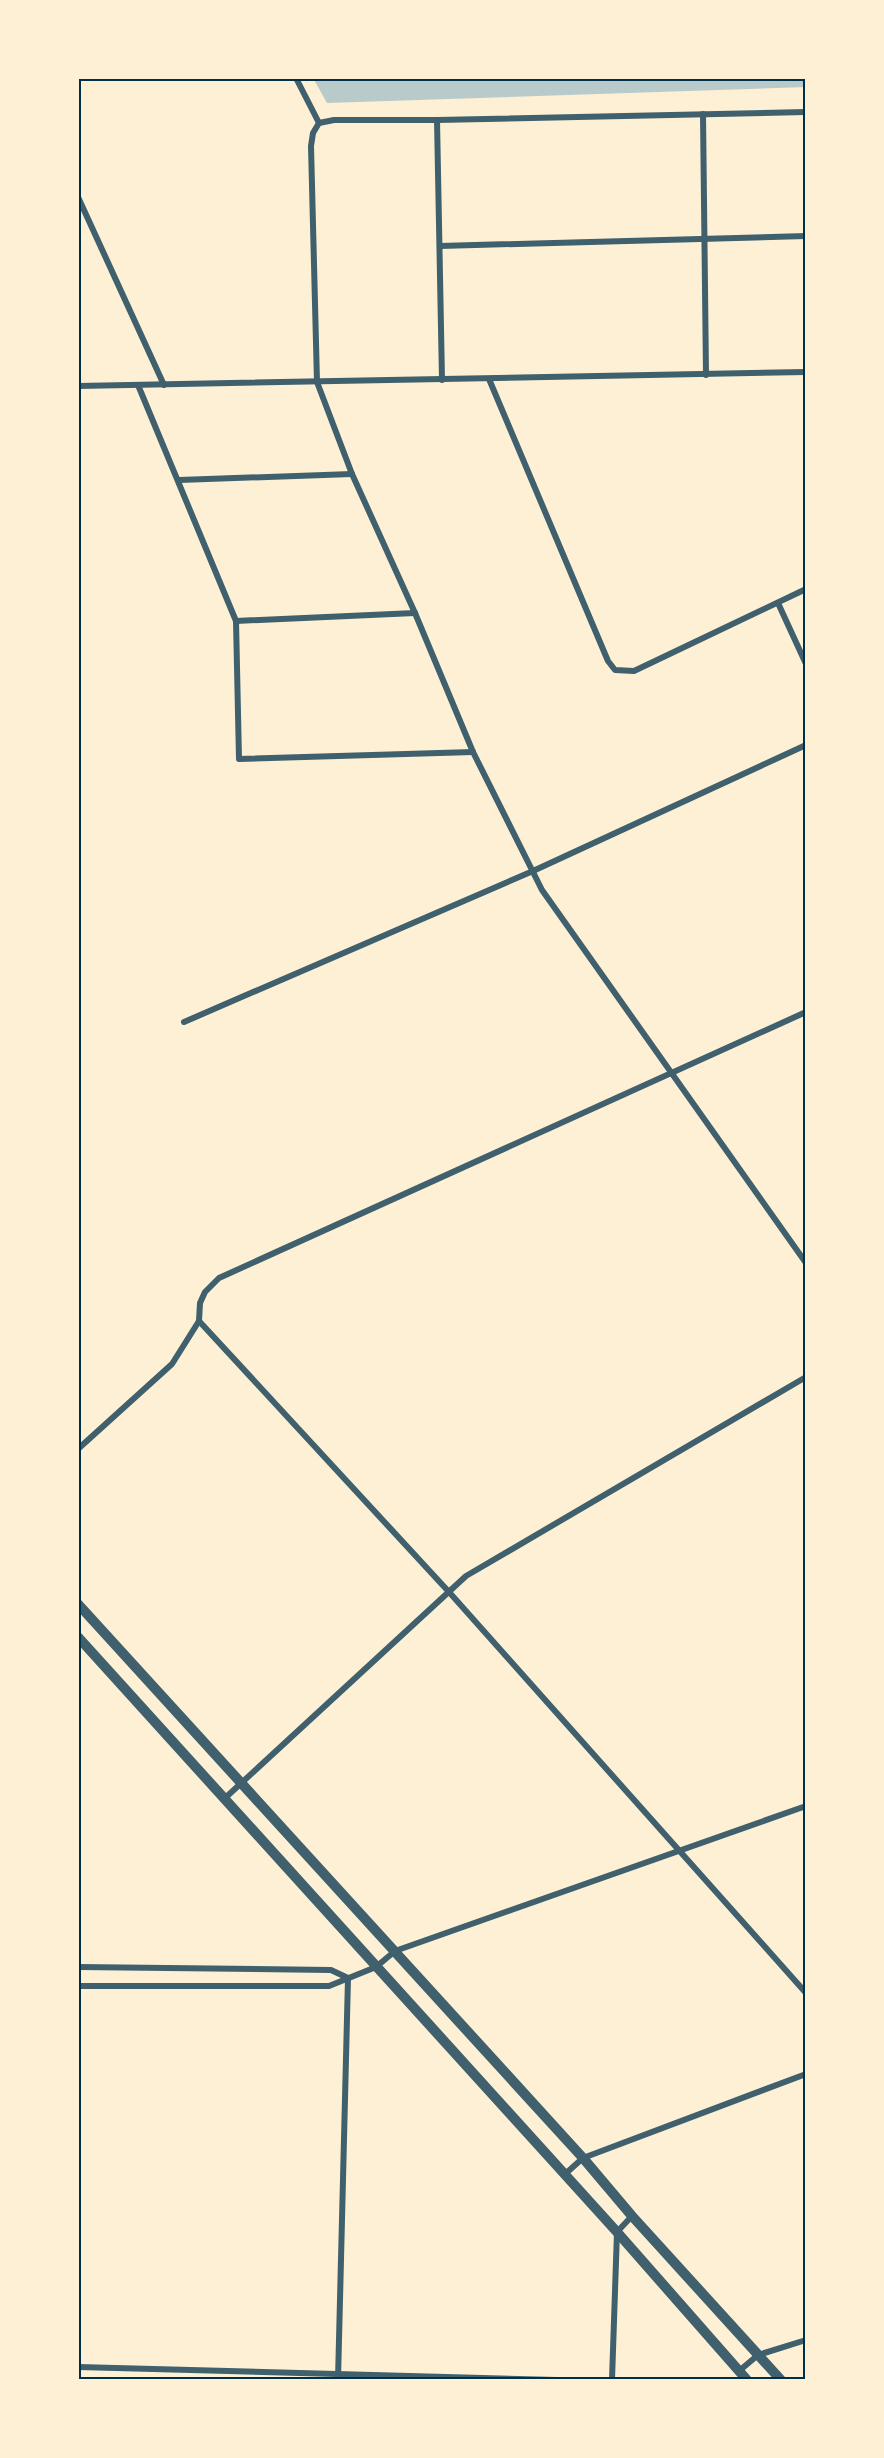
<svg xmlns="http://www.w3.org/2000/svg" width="884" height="2458" font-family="'Archivo Narrow',sans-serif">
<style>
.green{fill:#b9caca}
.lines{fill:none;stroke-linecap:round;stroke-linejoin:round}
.minor{stroke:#3f606c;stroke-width:6}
.tertiary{stroke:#3f606c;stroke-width:10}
.neatline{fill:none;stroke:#003049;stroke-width:2}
</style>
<rect width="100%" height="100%" fill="#fdf0d5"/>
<path class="green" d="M313,78h493v9l-479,16z"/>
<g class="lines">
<g class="minor">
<path d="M296,78l23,45"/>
<path d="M806,112l-369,8h-103l-15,3 -6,10 -2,13 6,236 35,92 63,139 58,139 69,138 264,373"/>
<path d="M703,114l3,261"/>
<path d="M437,120l5,260"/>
<path d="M78,197l86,188"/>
<path d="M440,246l366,-10"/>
<path d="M489,379l119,282 7,9 19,1 172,-82"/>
<path d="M138,385l98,236 3,138 234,-7"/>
<path d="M78,386l728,-14"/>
<path d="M179,480l173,-6"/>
<path d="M778,603l28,61"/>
<path d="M236,621l179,-8"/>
<path d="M184,1022l349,-151 273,-126"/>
<path d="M199,1321l250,271 357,401"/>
<path d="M78,1449l94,-85 27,-43 1,-18 5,-11 14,-14 587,-266"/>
<path d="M224,1799l242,-223 340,-199"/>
<path d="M78,1967l253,3 17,8"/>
<path d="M78,1986h251l47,-19 19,-16 411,-145"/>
<path d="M564,2175l19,-17 223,-84"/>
<path d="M78,2367l479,13"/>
<path d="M739,2371l19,-16 48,-15"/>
<path d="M338,2380l10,-402"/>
<path d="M612,2380l5,-148 15,-16"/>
</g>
<g class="tertiary">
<path d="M78,1604l505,554 49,58 149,164"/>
<path d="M78,1637l539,595 130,148"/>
</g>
</g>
<rect width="884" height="2458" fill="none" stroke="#fdf0d5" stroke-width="159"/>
<rect x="80" y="80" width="724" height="2298" class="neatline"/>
</svg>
